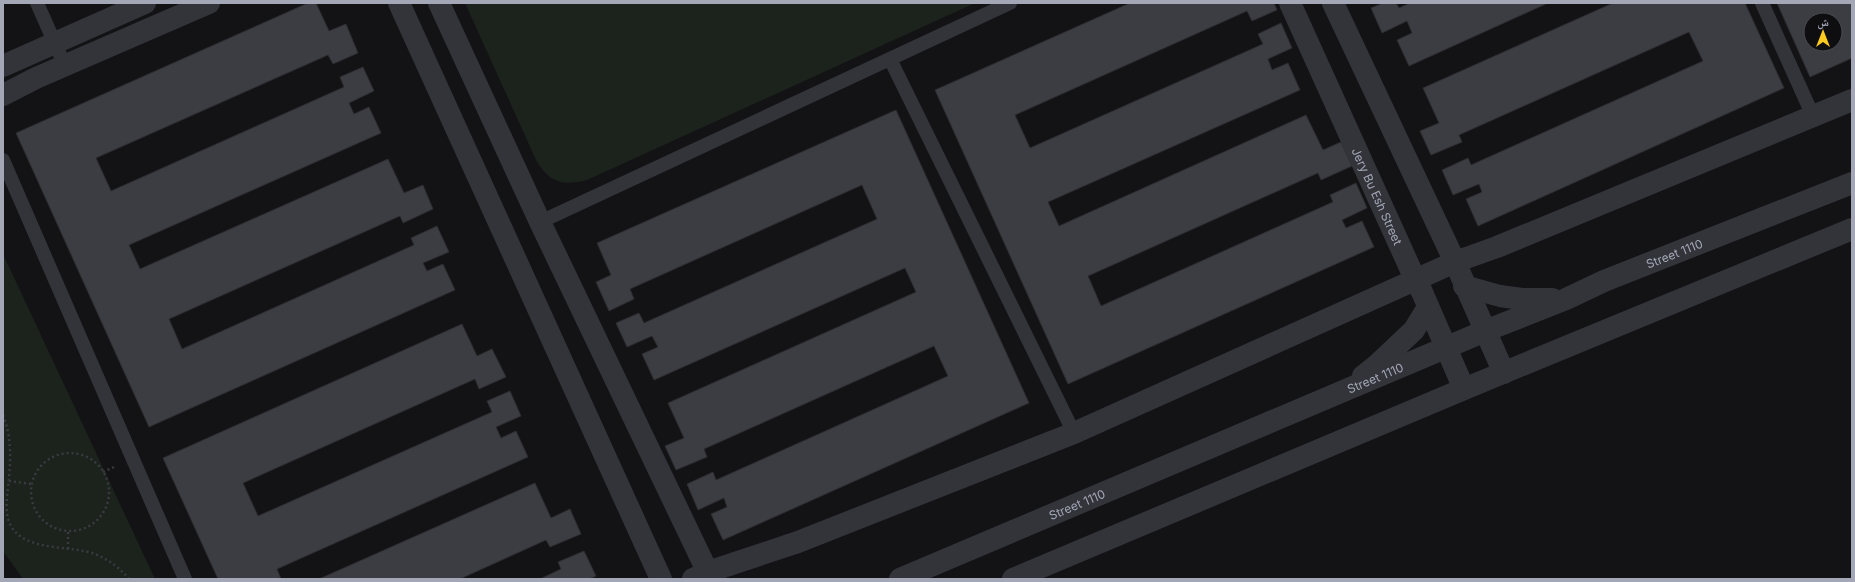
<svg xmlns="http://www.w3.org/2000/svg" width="1855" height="582" font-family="Inter,'Noto Naskh Arabic',sans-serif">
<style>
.green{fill:#1b231c}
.building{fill:#3c3d42;stroke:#2d2d31;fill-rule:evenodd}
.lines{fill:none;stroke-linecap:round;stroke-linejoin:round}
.path{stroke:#393b41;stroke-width:2.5;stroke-dasharray:2 3;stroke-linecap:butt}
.service{stroke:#33343a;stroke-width:14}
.minor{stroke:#33343a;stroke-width:22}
.tertiary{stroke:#33343a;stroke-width:22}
.labels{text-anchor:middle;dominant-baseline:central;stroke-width:3;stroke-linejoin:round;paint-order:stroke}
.street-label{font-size:12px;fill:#a3a7b6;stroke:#0e0e10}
</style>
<rect width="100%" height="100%" fill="#131315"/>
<g class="green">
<path d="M465,3h510l-388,177c-24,6 -38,3 -51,-20z"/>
<path d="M3,254l152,325h-132l-20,-28z"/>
</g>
<g class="building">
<path d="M308,3h8l13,28 17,-7 12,29 -25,11 -5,-9 -232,103 15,33 233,-104 -4,-10 23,-10 11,24 -25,12 5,11 15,-7 12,26 -252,112 11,24 248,-110 16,34 19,-8 10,24 -30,14 -3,-7 -231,103 13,30 232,-104 -3,-7 26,-12 12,26 -26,11 4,8 16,-7 12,26 -306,137 -133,-294z"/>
<path d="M1130,3h144l3,7 -25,11 -5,-10 -232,104 15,33 233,-104 -5,-10 23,-11 11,25 -24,11 4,11 16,-7 12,27 -252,112 11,24 247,-111 17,35 18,-8 11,24 -31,14 -3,-7 -230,103 13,30 232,-104 -3,-7 26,-12 11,25 -25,12 4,8 16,-7 12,26 -306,137 -133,-294z"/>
<path d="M1383,3h13l3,5 11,-5h138l-139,63 -12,-26 15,-7 -5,-12 -25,12 -11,-25z"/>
<path d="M1613,3h132l39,85 -306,138 -12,-27 16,-7 -3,-8 -26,11 -11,-25 26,-12 3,7 232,-104 -14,-29 -230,103 3,7 -31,13 -11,-24 19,-8 -16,-35z"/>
<path d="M1777,3h75v55l-42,19zM1811,20h24v24h-24z"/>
<path d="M896,110l133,293 -306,137 -12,-26 16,-7 -3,-9 -26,12 -11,-26 26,-12 3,8 232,-104 -14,-30 -230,103 3,8 -31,13 -11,-24 19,-8 -16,-35 248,-111 -11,-24 -251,112 -12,-26 16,-7 -6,-11 -25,11 -11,-24 23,-10 5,10 233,-104 -15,-34 -232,104 4,10 -25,12 -13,-29 15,-7 -14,-32z"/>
<path d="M462,324l15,32 15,-7 14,28 -27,12 -4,-10 -232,104 15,33 234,-104 -5,-11 23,-10 11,25 -25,11 5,11 15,-7 12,26 -251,112 4,10h-63l-55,-121z"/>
<path d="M535,483l16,35 19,-9 11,25 -31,13 -4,-7 -86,39h-141z"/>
<path d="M584,551l12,25 -7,3h-49l21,-10 -3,-7z"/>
</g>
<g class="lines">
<g class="path">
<path d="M3,415c8,20 8,41 6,63 -1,14 -6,34 2,48 14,26 61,19 84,28 14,6 24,13 34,25"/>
<circle cx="70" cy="492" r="39"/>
<path d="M103,472l11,-5"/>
<path d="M9,481l22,3"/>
<path d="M68,549v-18"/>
</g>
<g class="service">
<path d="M37,3l28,63"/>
<path d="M1762,3l51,113"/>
<path d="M890,59l184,374"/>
<path d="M3,160l182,419"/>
<path d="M540,222l470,-219"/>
</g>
<g class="minor">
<path d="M399,3l262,576"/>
<path d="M439,3l101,219 171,357"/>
<path id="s1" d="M1290,3l125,276 7,13 42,97"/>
<path d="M1333,3l122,259 49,111"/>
<path d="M3,66l142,-63"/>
<path d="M3,95l33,-17 173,-75"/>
<path d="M693,579l15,-7 90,-30 276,-109 381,-171 42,-15 355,-147"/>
</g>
<g class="tertiary">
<path d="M1464,286l36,10 22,3h30"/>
<path d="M1363,376l15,-12 36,-34 14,-23"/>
<path id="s2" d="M900,579l585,-248 81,-32 38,-18 248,-98"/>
<path d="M1013,579l451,-190 388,-160"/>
</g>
</g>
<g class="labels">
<g class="street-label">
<text stroke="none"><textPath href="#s1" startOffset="212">Jery Bu Esh Street</textPath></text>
<text stroke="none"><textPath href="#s2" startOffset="840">Street 1110</textPath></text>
<text stroke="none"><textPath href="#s2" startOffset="516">Street 1110</textPath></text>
<text stroke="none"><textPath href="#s2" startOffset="192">Street 1110</textPath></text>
</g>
</g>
<rect width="1855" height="582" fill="none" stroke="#a3a7b6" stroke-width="8"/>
<g transform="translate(1823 32)"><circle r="19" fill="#0e0e10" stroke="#4a4b52"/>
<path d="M0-3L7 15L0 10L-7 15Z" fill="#fec921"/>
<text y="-6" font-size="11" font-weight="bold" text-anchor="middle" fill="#a3a7b6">ش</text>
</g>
</svg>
